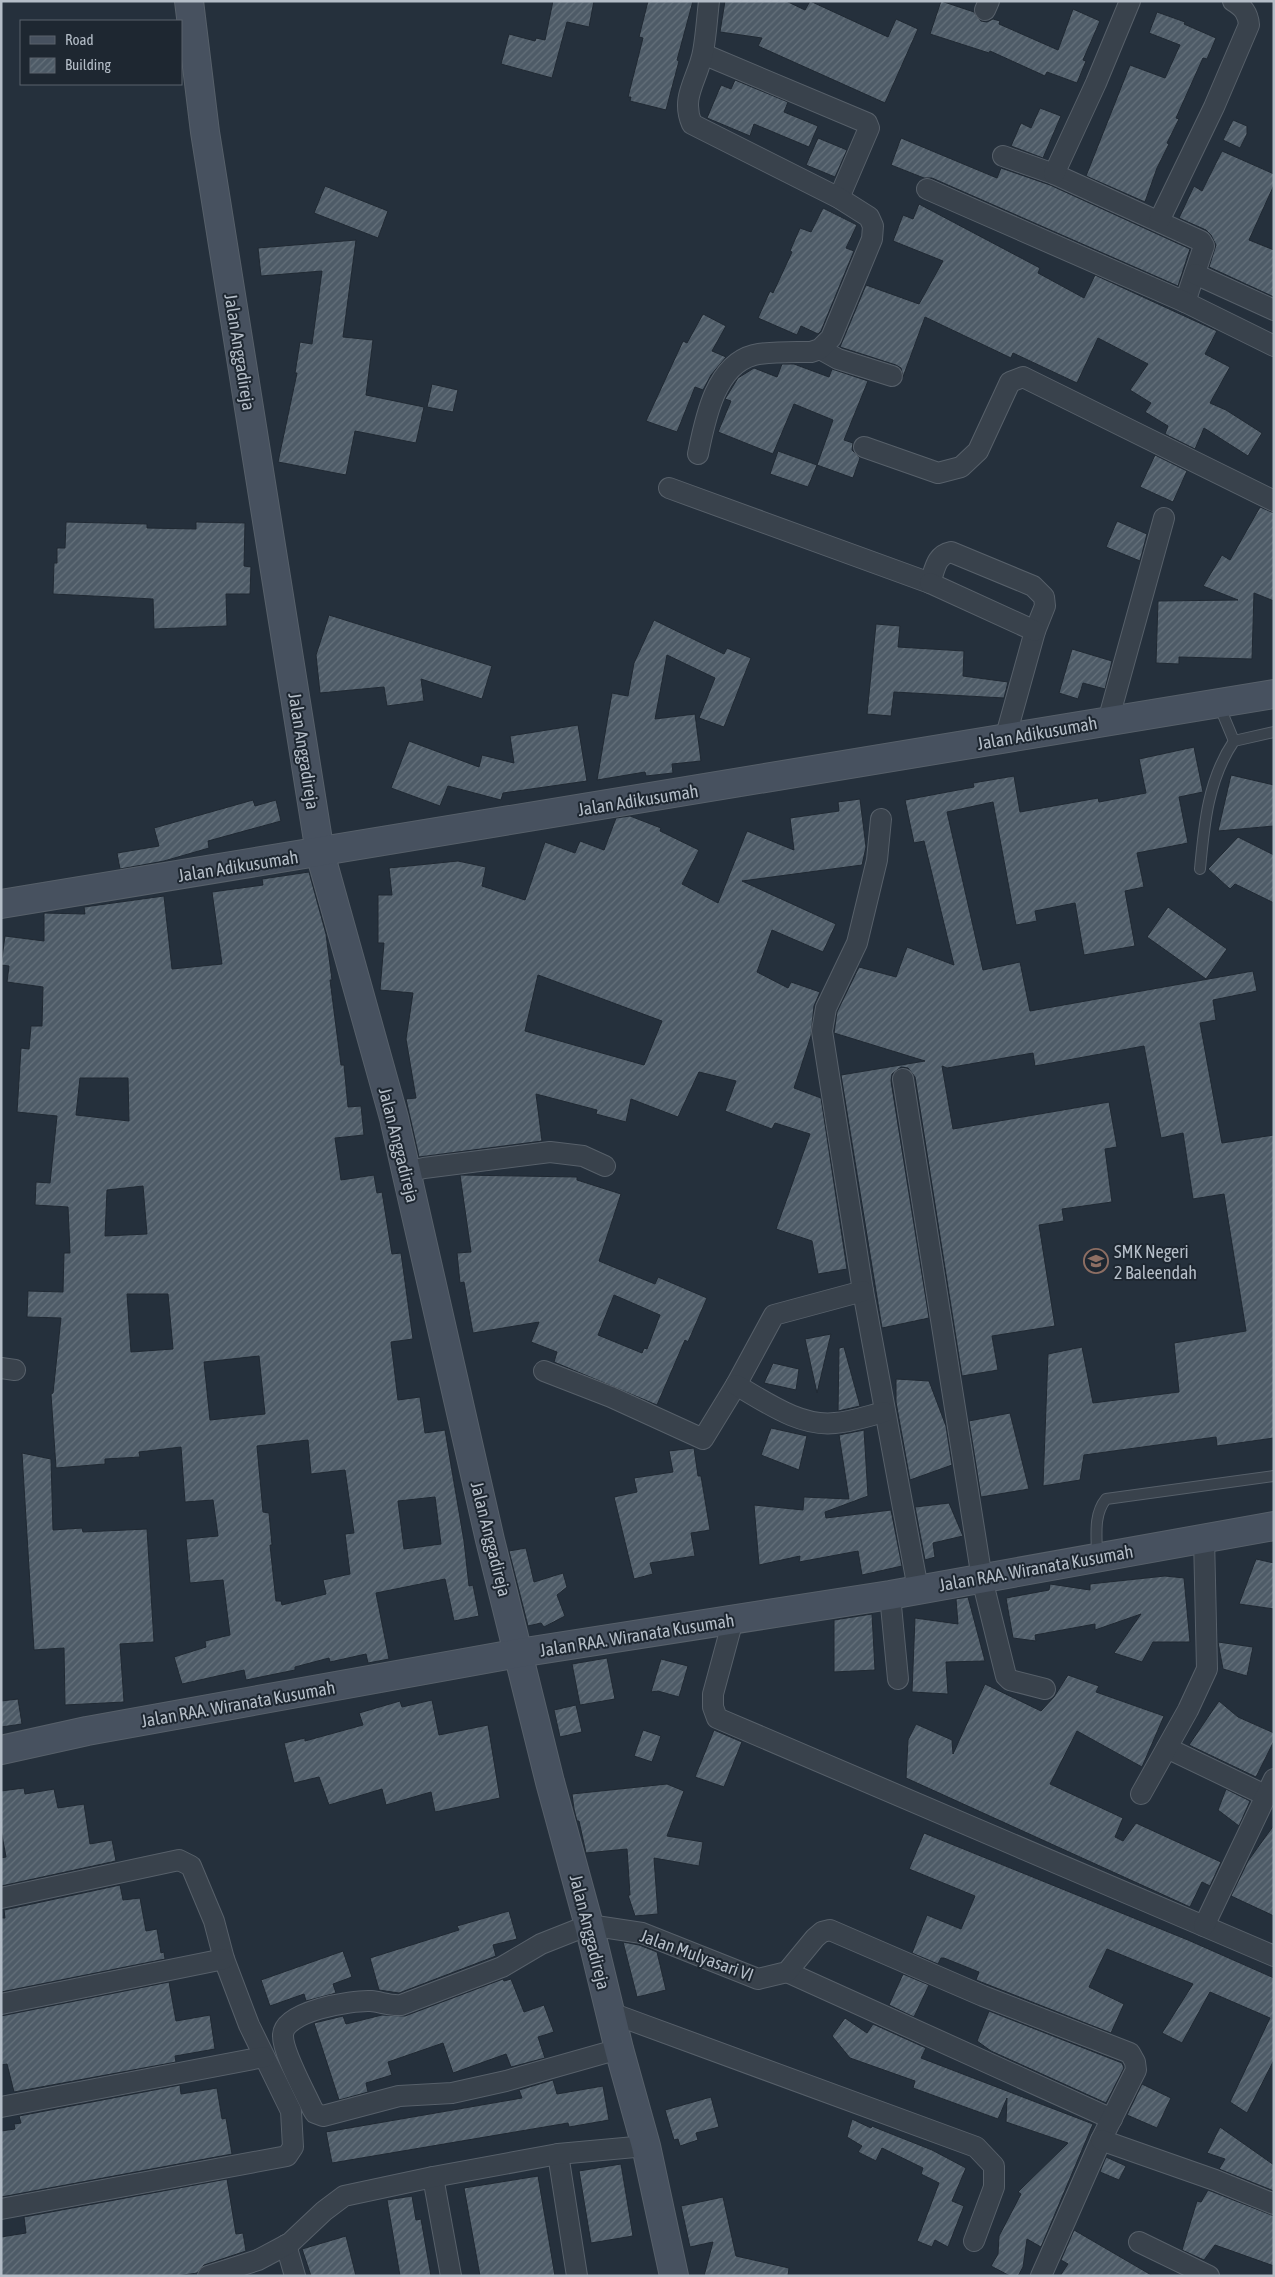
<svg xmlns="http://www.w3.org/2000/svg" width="1275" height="2277" font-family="'Asap Condensed',sans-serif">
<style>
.building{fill:url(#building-hatch);stroke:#202933;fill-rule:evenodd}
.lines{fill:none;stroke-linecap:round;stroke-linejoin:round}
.service-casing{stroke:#57606a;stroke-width:12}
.minor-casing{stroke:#57606a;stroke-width:22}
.secondary-casing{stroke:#57606a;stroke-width:30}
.service{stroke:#39424c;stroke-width:10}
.minor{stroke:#39424c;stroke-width:20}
.secondary{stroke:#47515f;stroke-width:28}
.labels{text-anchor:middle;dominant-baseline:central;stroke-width:4;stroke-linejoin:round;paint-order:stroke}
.street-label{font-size:18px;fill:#b4bdc7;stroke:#1e2731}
.poi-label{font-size:18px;fill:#b4bdc7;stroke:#1e2731;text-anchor:start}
</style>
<defs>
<pattern id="building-hatch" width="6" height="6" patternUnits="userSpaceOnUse" patternTransform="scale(1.25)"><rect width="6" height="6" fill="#4e5b67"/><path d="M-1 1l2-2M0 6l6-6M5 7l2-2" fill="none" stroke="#65717b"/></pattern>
</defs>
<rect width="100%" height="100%" fill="#25303c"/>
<g class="building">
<path d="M553,1h41l-5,26 -22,-5 -15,56 -51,-14 8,-30 26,7 1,-3 9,2z"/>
<path d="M648,1h45l-16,59 2,1 -13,49 -36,-9 1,-4h-3l15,-59 -4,-1z"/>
<path d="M725,1h61l19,9 5,-9 78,36 8,-18 22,10 -33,74 -127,-57 4,-8 -42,-6z"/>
<path d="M941,1l33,11 7,9 6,1 6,-3 7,2 -1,3 59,26 15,-41 27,12 -17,39 3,1 -9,22 -30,-11 -2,4 -55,-25 -1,2 -59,-19z"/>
<path d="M1157,12l28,10 -1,2 32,14 -9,21 -4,-1 -27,60 3,1 -12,24 2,1 -12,24 -12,34 -59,-26 44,-111 35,13 15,-33 -31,-12z"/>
<path d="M735,80l53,22 -4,10 34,14 -9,21 -55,-23 -4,12 -43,-18 14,-33 10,4z"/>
<path d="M1040,108l21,8 -18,42 -32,-12 10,-23 10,5z"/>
<path d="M1233,120l14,6v8l-7,14 -17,-8z"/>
<path d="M818,138l29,12 -12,27 -29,-12z"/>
<path d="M901,138l96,40 4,-10 49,17 140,64 -12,37 -246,-108h-8l-33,-13z"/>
<path d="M1222,151l52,23v11l-25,55 25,10v47l-65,-30 7,-22 -5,-10 -5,-5 -27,-12 15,-32 8,5z"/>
<path d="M325,186l63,25 -10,27 -64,-25z"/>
<path d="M919,204l121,64 -2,5 46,25 11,-23 122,56 -12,23 25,13 -20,36 16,7 36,23 -14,23 -44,-28 -9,21 -30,-15 3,-8 -23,-14 6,-9 -21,-13 18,-26 -50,-26 -21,45 -64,-30 -2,5 -86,-41 -22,60 -2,-9 -5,-3 -56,-18 26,-62 53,19 24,-43 -50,-20 10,-26 10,4z"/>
<path d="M823,208l34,17 -11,23 8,3 -33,80 -3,3 -17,-8 -4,9 -39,-17 12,-27 3,2 19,-41 -2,-1 10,-23 11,4z"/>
<path d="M356,240l-13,97 30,3 -7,55 58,12 -8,36 -61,-12 -9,44 -68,-13 19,-89h-2l5,-31 12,2 10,-73 -61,5 -3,-28z"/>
<path d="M703,314l23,12 -14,25 14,6 -15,18 -8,15 -8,-3 -18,45 -31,-11 37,-80 4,2z"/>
<path d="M782,364h12l35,13 3,-8 36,12 -24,59 9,3 -1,7 8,8 -7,20 -36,-13 16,-45 -39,-16 -21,50 -55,-22 13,-31 -6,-2 13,-21 16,-10 23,9z"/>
<path d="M432,384l26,6 -5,22 -26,-5z"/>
<path d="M778,451l39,14 -9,22 -38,-13z"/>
<path d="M1155,455l32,16 -14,31 -33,-15z"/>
<path d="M1260,507l14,6v88l-20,-8 -2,66 -73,-2v7l-23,-1 2,-62 80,-1 -35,-14 19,-31 8,5z"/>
<path d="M1117,521l30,13 -7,27 -34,-14z"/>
<path d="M66,522l81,2v4l49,1v-7l49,1 -1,43 7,1 -1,27h-24l1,32 -73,3 -1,-30 -100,-5 1,-31h3v-15h8z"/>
<path d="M329,615l163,51 -10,33 -61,-20 3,22 -37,5 -3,-19 -64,6 -4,-38z"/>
<path d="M654,620l70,34 3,-6 24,10 -27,69 -25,-9 16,-40 -48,-23 -12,64 40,-5 6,47 -29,3 1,9 -27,3 -1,-4 -48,8 15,-87 16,3 6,-33z"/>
<path d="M876,624l24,2 -2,21 66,4 -1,25 45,6 -4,16 -110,-6 -3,24 -24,-2z"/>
<path d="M1072,649l40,12 -7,28 -22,-6 -5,16 -19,-6z"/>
<path d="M578,725l9,56 -84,12 -2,7 -53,-14 -8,20 -49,-18 18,-47 70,26 3,-12 32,8 -4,-27z"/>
<path d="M1194,747l9,45 -24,5 9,46 -51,10 7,34 -19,4 10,55 -51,9 -9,-52 -40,8 2,10 -21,4 -23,-123 -46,10 36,158 37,-8 10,49 223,-40 4,20 -44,9 3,20 -16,3 22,120 52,-8v303l-57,8 -1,-9 -132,18 -4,25 -37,6 5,-132 34,-7 11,56 86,-11 -5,-49 72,-12 -22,-137 -31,5 -10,-66 -22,5 -17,-92 -109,20 -2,-13 -86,15 -5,-2 11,63 156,-27 8,45 -12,2 7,53 -50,7 2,12 -25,4 16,101 -63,10 6,34 -36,6 -47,-299 -7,-9 -7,-1 -9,7 -1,7 38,237 -47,10 -41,-253 84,-14 -91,-28 3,-21 22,-45 37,10 11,-30 47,18 -30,-124 -10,2 -9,-43 69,-13 -1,-4 41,-7 6,36 78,-14 1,4 47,-9 -7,-34z"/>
<path d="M1231,775l43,10v41l-56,5z"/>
<path d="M860,799l6,48 -4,18 -120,16 94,43 -13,28 -51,-22 -15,42 31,16 3,-6 29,10 -6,14 -3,30 -17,52 27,10 26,171 -29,5 -6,-33 -36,-12 34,-95 -35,-11 -3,6 -47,-18 11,-30 -37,-9 -21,45 -47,-18 -5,23 -30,-8 1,-4 -61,-16 6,47 -123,16 -13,-58 10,-1 -10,-59 7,-46 -33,-3 4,-47h-6v-48h14l-3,-27 69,-7 28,6 -4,19 43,14 20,-58 30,11 5,-12 24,9 12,-32 14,-2 31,12 -1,3 39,19 -17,34 36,19 29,-72 47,19 -4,-32 49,-7 -1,-9zM538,975l124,46 -18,44 -119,-34z"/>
<path d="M253,800l2,6 21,-6 5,21 -73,20 1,7 -45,13 -44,8 -3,-16 42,-7 -5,-18z"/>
<path d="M1238,837l36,18v48l-39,-19 -5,5 -22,-20z"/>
<path d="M309,872l17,62 6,46h-2l11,85h3l4,42 13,-1 3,29 -29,3 6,42 33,-5 3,18 5,-1 10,62 9,-1 12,86 -22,3 7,58 22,-3 5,36 20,-3 19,111 5,45 4,-1 6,31 -25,5 -9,-42 -69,14 13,66 -21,4 -2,-9 -36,8 -1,-4 -34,9v3l-49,10 -2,-10 -62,14 -8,-27 32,-10 -1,-6 25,-6 -7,-55 -33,3 -4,-44 32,-3 -5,-36 -28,2 -4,-55 -42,5 1,5 -35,2v5l-49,4 -5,-74 2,-1 8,-75 -34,-1 1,-26 35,1 1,-39h6l-2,-46 -33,-2 1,-23 14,1 7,-67 -40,-4 4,-64 8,1 2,-23h11l1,-39 -36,-5 2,-16 -8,-1 4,-29 39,5v-28l41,1 -1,-7 80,-11 8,73 50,-5 -10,-72 51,-7 -1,-6zM80,1078h48l1,43 -53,-6zM143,1186l4,48 -42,2 2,-46zM127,1294h41l5,55 -42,3zM259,1356l6,58 -55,6 -6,-58zM308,1440l3,34 34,-4 9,63 -9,1 5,40 -27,6 3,14 -44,11 -1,-4h-5l-6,-56h2l-3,-32 -6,-1 -6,-66zM435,1497l6,47 -37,5 -6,-48z"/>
<path d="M1168,907l59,42 -21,30 -59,-42z"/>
<path d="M460,1175l117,2v3l44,14 -22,67 56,23 3,-7 49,21 -19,44 -3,-2 -28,65 -103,-43 3,-10 -26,-10 8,-20 -66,11 -9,-51 -4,1 -3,-30 14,-1zM614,1295l46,20 -13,34 -3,-1 -2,5 -44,-18z"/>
<path d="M831,1334l-14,59 -12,-54z"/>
<path d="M844,1347l16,59 -22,5 1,-63z"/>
<path d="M773,1363l26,6 -3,21 -32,-7z"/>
<path d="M896,1379l33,2 17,45 6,39 -42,15 -14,-78z"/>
<path d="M1010,1413l19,76 -48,8 -12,-76z"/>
<path d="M771,1428l36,8 -8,34 -38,-15z"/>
<path d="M864,1430l4,66 -43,16 1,6 65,-8 11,56 -40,9 -4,-24 -59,11 1,-6 -41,9 -5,-60 49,5 1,-13 45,2 -10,-64z"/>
<path d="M694,1448l4,28h3l9,54 -19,3 4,23 -45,7 3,11 -19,5 -20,-82 23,-5 -3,-14 39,-6 -4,-21z"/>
<path d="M22,1453l29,6 2,71 29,-2 1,4 64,-3 7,113 -34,2 4,58 -59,3 -1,-57 -30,2z"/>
<path d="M949,1503l14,33 -30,7 2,14 -10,3 -10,-53z"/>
<path d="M526,1548l8,34 29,-9 4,14 -10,8 8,21 -21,11 -3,-4 -13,3 -19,-75z"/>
<path d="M1256,1559l18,4v46l-35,-5z"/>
<path d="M1165,1576l19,2 6,64h-37l-11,20 -28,-9 27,-39 -46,16v-6l-60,11 1,6 -23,-3 -7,-40 43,-8 1,-6 40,6v-6z"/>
<path d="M968,1597l17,64 -39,1 2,32 -36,-2 3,-74 43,6 -2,-25z"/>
<path d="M872,1614l3,56 -41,2v-52z"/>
<path d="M1218,1642l35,5 -6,29 -24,-7z"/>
<path d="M607,1658l8,41 -35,6 -8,-41z"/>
<path d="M661,1659l27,7 -9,31 -21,-6 -7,1z"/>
<path d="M1068,1675l31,11 -3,6 68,24 -22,51 -65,-36 -27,53 73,34 -8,19 8,4 13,-18 85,39 -11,24 -8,-4 -12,25 -284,-129 2,-38 8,-16 36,16 1,14 32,-70 56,27 13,-14z"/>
<path d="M18,1699l4,25 -21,3v-26z"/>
<path d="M432,1700l7,35 49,-10 12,73 -65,14 -4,-20 -45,13 -4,-16 -53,16 -10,-28 -25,6 -10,-40 21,-5v3l58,-16 -4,-12 41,-12 2,6z"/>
<path d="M1219,1701l19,16 36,16v8l-18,36 -67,-32z"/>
<path d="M576,1705l6,27 -22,5 -6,-27z"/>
<path d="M643,1730l18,6 -9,26 -18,-6z"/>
<path d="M714,1730l28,12 -18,45 -29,-10z"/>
<path d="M667,1784l17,7 -17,45 36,6 -4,24 -45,-8 4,56 -23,2 -7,-21h2l-3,-46 -41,4 -7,-32h-2l-3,-12 -2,-15z"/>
<path d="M24,1788l1,6 29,-5 4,19 26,-4 6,40 22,-4 4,21 -115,25v-28l5,-1 -5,-27v-39z"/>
<path d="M1226,1789l24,12 -11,25 -21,-16z"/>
<path d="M1274,1825v91l-43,-20 17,-35z"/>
<path d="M924,1833l264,107 86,38v82l-27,53 -17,-11 40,-84 -60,-26 -28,51 -20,-10 31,-49 -86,-35 -18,38 35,17 -13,29 -135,-53 3,-8 -35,-14h-3l-3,6 -26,-11 15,-38 34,14 14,-33 -66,-27z"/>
<path d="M120,1885l3,15 17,-2 6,33 11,-2 4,24 3,-1 1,7 -164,33v-74h4l-1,-8z"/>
<path d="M509,1911l8,28 -24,6 3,11 -97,37 -20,-3 -9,-32 89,-28 -2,-4z"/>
<path d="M623,1942l16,3 18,7 9,38 -29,7z"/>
<path d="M343,1951l9,26 -19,7 3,9 -30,8 -2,-7 -34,12 -9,-26z"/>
<path d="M903,1974l26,11 -15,32 -25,-12z"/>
<path d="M503,1979l1,2 7,-2 13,33 20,-7 10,27 -16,5 7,21 -34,9 -5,-13 -53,19 -10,-30 -55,19 4,13 -26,8 2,9 -29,8 -25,-77 29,-7 3,8 36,-9 23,1z"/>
<path d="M169,1982l7,39 34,-6 5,34 -40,7 1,6 -162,30 -7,-28 -6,1v-49z"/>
<path d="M989,2011l133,52 2,5 -18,35 -115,-52 -14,-10z"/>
<path d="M845,2018l22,15 6,-9 53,24 -5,10 172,66 -52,123 -14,-8 -4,28 -5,9h-8l-19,-10 7,-12 1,-18 22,-42 -3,-2 50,-49 -62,-21 1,-24 -9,21 -85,-31 2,-7 -65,-23 -18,-22z"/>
<path d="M553,2080l4,14 46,-8 6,34 -40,7 -1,-4 -236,40 -6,-31 196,-34 -3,-8z"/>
<path d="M1142,2084l29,14 -14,30 -30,-13z"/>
<path d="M180,2085l1,9 36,-6 5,31 4,-1 6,36 -231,43v-66l14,-2 -1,-5 7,-1 -2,-7z"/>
<path d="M711,2097l8,30 -23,6 2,7 -18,6 -2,-7 -4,1 -9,-30z"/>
<path d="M852,2119l19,9 1,-2 7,3 53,21 34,18 -14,33 12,5 -16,41 -13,-7 -3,7 -15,-6 22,-58 -18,-9 2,-6 -41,-20 -6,13 -18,-9 4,-6 -15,-9z"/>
<path d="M1220,2127l54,38v26l-55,-22 6,-10 -18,-6z"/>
<path d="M1106,2157l20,9 -7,14 -19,-8z"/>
<path d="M621,2164l12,72 -42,7 -12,-72z"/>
<path d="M538,2176l17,100h-75l-16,-88z"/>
<path d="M227,2179l9,55 7,-1 3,18 -42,14 -7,8 -20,3h-176v-39l25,-4 -2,-16z"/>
<path d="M1208,2190l66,26v50l-59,-21 -11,15 -22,-10 15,-49 4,1z"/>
<path d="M412,2196l4,24 5,-1 10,57h-31l-13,-76z"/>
<path d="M723,2197l13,59 53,12 -1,8h-84l9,-34 -23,5 -9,-41z"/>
<path d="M1074,2230l79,46h-93l8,-12 -7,-4z"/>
<path d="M346,2236l10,40h-45l-9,-27z"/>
</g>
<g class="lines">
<defs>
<g id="service">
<path d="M1219,705l15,36"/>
<path d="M1200,869c4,-44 8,-90 34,-128l40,-9"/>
<path d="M1097,1556c0,-19 -4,-41 9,-57l168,-23"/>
</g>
<g id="minor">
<path d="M985,10l4,-9"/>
<path d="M703,54l164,69 2,5 -30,70"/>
<path d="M1003,156l51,18 147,67 3,5 -19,56"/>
<path d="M1054,174l42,-91 34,-82"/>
<path d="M927,189l258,113 89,44"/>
<path d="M1159,221l55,-114 35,-82c-1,-12 -6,-18 -16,-24"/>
<path d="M1195,274l79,36"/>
<path d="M820,349l18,10 54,17"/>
<path d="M864,447l74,26 23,-6 17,-16 32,-69 13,-5 251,124"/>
<path d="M698,454c7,-34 17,-89 56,-99 18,-4 39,-3 57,-3l9,-3 11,-11 41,-99 1,-13 -4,-9 -30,-19 -147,-74c-12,-27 6,-45 11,-72 3,-16 4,-34 6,-51"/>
<path d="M669,488l261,95c5,-14 6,-28 21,-31l82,34 11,11 1,9 -10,25 -30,108"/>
<path d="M930,583l105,48"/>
<path d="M1108,721l56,-203"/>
<path d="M881,819l-4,41 -20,83 -31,65 -4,23 41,260 55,298"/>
<path d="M903,1079l79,500 24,97 4,4 35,9"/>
<path d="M407,1172l17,-4 126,-16 33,4 22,10"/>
<path d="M1,1368l14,2"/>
<path d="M544,1371l67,26 92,42 33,-54 38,-70 89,-24"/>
<path d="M736,1385c30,17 64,42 99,38 16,-1 33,-7 49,-11"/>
<path d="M890,1595l8,84"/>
<path d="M733,1620l-20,74v13l4,11 557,238"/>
<path d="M1167,1748l100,48"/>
<path d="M1141,1794l47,-84 19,-41 -3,-132"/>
<path d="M1,1898l178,-38 12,6 23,55 10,38 25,66 42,86 2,36 -6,9 -286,53"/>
<path d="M1204,1926l70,-147"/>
<path d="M787,1972l325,147"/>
<path d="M1,2004l223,-45"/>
<path d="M611,2013l365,134 18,19v21l-20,54"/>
<path d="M619,2049l-113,32 -54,12 -53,3 -76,20 -8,-3 -3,-5c-8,-18 -29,-55 -29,-72 -1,-25 69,-36 88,-35 10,1 19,5 30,4l101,-38 39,-23 48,-19 53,8 116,46 29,-7 28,-34 7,-6 8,-2 153,66 147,57 5,9 1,8 -35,70 -60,136"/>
<path d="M1,2107l263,-50"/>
<path d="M1101,2140l114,40 59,24"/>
<path d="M558,2154l19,122"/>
<path d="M433,2177l18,99"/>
<path d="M1139,2242l70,34"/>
<path d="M286,2245l9,31"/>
<path d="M208,2276l50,-16 32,-17 34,-32 20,-15 89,-19 125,-23 88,-8"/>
</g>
<g id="secondary">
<path d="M189,1l16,131 115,721 74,265 96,422 60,242 39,143 30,124 27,97 28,130"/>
<path d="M1,904l1273,-210"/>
<path d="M1,1750l86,-19 432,-78 371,-58 384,-69"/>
</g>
</defs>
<use href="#service" class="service-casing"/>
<use href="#minor" class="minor-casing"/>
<use href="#secondary" class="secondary-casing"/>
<use href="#service" class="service"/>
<use href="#minor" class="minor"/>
<use href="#secondary" class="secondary"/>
</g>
<defs>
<symbol id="school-ring" viewBox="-11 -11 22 22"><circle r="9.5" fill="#1e2731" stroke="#8d6e63" stroke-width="1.5"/><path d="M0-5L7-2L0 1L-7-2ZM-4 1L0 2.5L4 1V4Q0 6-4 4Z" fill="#8d6e63"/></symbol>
</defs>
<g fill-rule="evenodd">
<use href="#school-ring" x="1082" y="1247" width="28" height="28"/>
</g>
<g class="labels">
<g class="street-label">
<text transform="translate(240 352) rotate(81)">Jalan Anggadireja</text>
<text transform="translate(1037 733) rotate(-10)">Jalan Adikusumah</text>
<text transform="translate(304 751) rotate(81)">Jalan Anggadireja</text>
<text transform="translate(638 800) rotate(-9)">Jalan Adikusumah</text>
<text transform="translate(238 866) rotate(-9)">Jalan Adikusumah</text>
<text transform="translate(399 1145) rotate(76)">Jalan Anggadireja</text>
<text transform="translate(491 1539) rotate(76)">Jalan Anggadireja</text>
<text transform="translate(1036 1568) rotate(-10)">Jalan RAA. Wiranata Kusumah</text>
<text transform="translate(637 1635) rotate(-9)">Jalan RAA. Wiranata Kusumah</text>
<text transform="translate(238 1704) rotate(-10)">Jalan RAA. Wiranata Kusumah</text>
<text transform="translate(590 1932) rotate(76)">Jalan Anggadireja</text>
<text transform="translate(697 1955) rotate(20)">Jalan Mulyasari VI</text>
</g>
<g class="poi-label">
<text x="1114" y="1251">SMK Negeri<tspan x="1114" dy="21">2 Baleendah</tspan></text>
</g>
</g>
<rect width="1275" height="2277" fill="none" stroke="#b4bdc7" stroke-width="5"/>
<rect x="20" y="20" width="162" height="65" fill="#1e2731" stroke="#5a636d"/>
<rect x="30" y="36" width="25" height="8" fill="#47515f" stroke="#5a636d"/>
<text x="65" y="45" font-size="15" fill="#b4bdc7">Road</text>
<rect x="30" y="58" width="25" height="15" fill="url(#building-hatch)" stroke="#5a636d"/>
<text x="65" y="70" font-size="15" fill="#b4bdc7">Building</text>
</svg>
